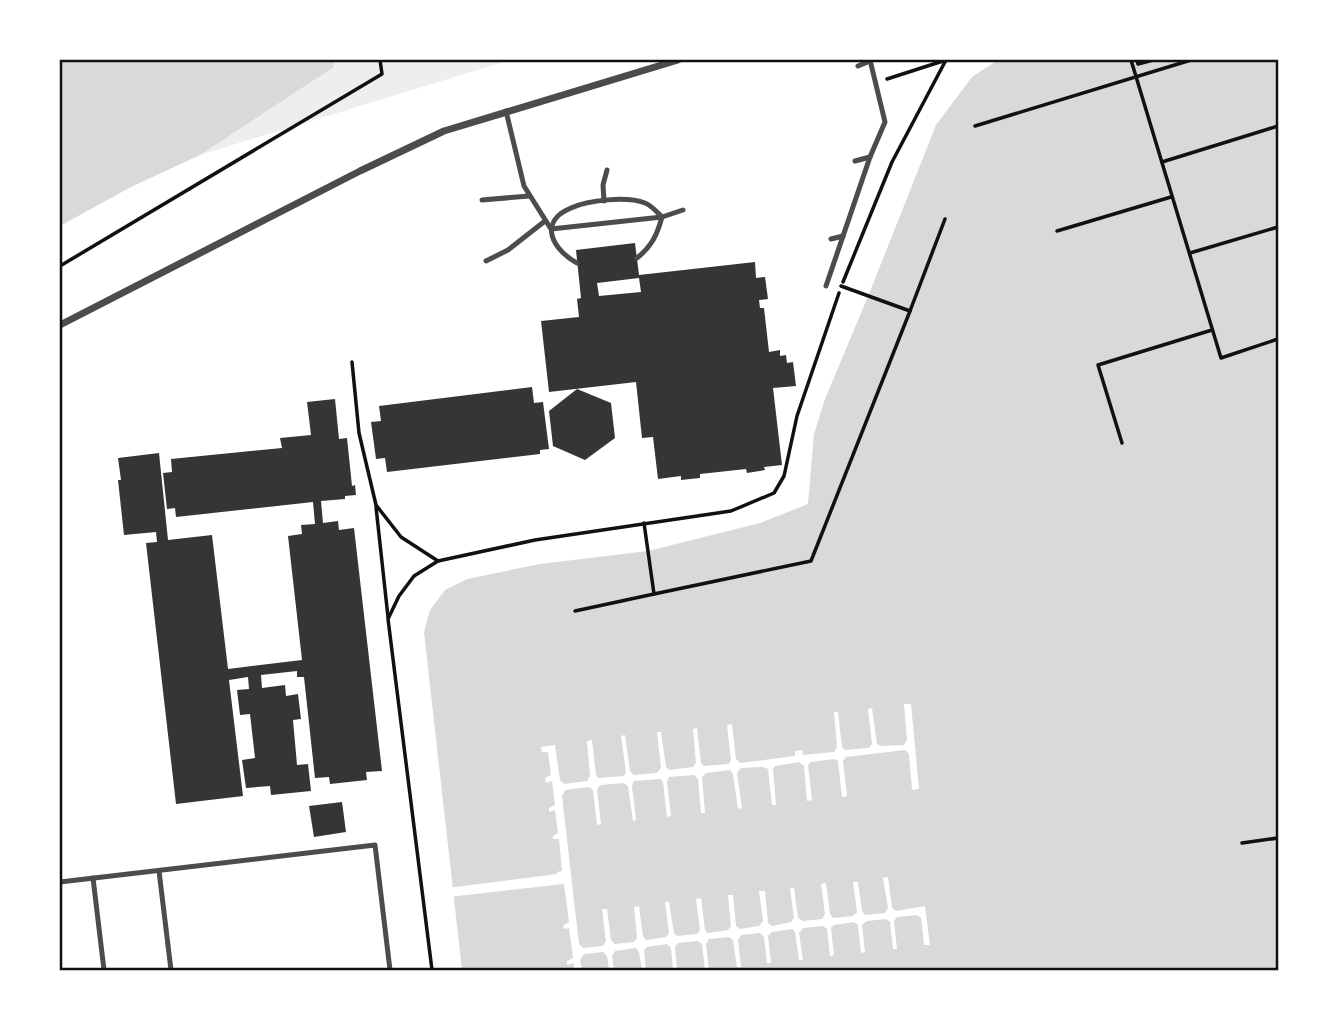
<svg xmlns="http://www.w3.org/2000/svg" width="1338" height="1030" font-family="Bitter,serif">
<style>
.green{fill:#eee}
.water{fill:#d9d9d9}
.pier{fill:#fff}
.building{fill:#353535;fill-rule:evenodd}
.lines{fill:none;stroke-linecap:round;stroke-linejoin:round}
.path{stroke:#111;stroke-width:3.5}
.service{stroke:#4c4c4c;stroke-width:5}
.minor{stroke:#4c4c4c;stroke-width:7}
.neatline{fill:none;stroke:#111;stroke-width:2.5}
</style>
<rect width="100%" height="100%" fill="#fff"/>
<path class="green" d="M333,60h177l-310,95 134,-88z"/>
<g class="water">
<path d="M60,60h273l1,7 -134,88 -69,32 -71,39z"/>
<path d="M998,60h280v910h-816l-38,-338 6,-22 15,-20 22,-11 73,-15 108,-13 112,-28 48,-19 6,-70 11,-35 44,-105 67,-169 36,-48z"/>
</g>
<path class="pier" d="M904,704h7l8,85 -7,1 -3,-36 -4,-4 -59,7 -3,4 4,35 -5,1 -4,-36 -4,-2 -23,3 -3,3 4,35 -5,1 -3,-35 -5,-4 -24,4 -2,3 3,36h-4l-4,-36 -5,-2 -22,1 -4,5 5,35 -4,1 -5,-35 -3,-4 -24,3 -4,4 3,36h-4l-3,-34 -4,-4 -25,2 -2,5 4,34 -4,1 -4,-35 -3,-3 -26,2 -2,5 4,34 -3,1 -5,-35 -4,-3 -24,2 -3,5 4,34 -4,1 -4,-35 -4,-3 -24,3 -3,6 17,148 4,4 20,-2 3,-5 -4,-32h5l4,31 4,4 19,-2 3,-4 -3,-31 5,-1 4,30 3,4 20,-3 3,-4 -4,-31h4l5,31 3,3 20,-2 3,-4 -4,-31 5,-1 4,32 3,3 20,-3 3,-4 -3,-31h5l3,31 4,3 19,-3 4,-5 -4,-30h6l3,32 4,3 19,-4 3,-4 -4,-30h4l4,30 5,3 19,-2 3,-5 -4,-30 5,-1 4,31 3,4 20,-2 4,-4 -4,-30h5l4,29 3,4 20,-2 3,-5 -5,-30 5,-1 4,31 4,3 29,-5 5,39h-6l-3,-27 -4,-3 -20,2 -3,4 3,28h-4l-3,-27 -4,-3 -19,2 -5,4 3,27 -4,1 -3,-28 -4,-3 -20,3 -3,3 3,27 -4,1 -3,-27 -4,-3 -20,2 -4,5 4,27h-4l-4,-28 -3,-3 -20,3 -4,4 3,27h-4l-3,-26 -4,-4 -19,2 -3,5 3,27h-4l-4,-27 -4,-3 -20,2 -3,5 3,26h-4l-3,-26 -4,-3 -20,2 -3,4 2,23h-4l-2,-22 -4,-4 -20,3 -3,3 2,20h-4l-3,-18 -3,-4 -21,3 -3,5 2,14h-5l-2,-14 -4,-4 -19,2 -4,6 2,10h-8v-7l-7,2v-4l6,-3 -4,-30 -5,1 -1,-3 6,-4 -5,-38 -115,13 -1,-9 109,-14v-2l5,-1 -3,-32h-6v-3l5,-3 -3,-23 -6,2v-4l6,-3 -3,-24 -6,2 -1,-5 6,-3 -3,-23h-6l-1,-5 14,-2 5,35 4,4 23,-3 3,-5 -3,-35 5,-1 4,35 2,3 26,-2 2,-4 -5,-36 4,-1 5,36 4,4 23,-2 4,-5 -4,-36h4l5,35 4,3 23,-3 3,-4 -3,-34 4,-1 4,35 3,3 25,-2 2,-4 -4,-35 5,-1 4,35 4,4 55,-7v-5l7,-1 1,5 31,-3 3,-5 -3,-35h4l4,35 3,3 24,-2 3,-4 -4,-35 4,-1 5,36 4,2 23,-1 3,-5z"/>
<g class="building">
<path d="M635,243l4,32 116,-13 1,16 9,-1 3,22 -9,1 1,8h4l5,44 11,-2v6l6,-1 1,8 6,-1 3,24 -23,2 9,77 -18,2 1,3 -18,3 -1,-4 -46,5v4l-19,2v-4l-23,3 -5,-42 -11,1 -6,-56 -87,10 -8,-71 38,-4 -2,-18 4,-1 -5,-48zM639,278l2,14 -42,4 -2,-13z"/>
<path d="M532,387l2,16 9,-1 6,47 -9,1v4l-153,18 -2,-14 -9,1 -5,-37 10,-1 -2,-15z"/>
<path d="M577,389l34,14 4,35 -30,22 -32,-14 -4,-35z"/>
<path d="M335,399l4,40 8,-1 5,48 3,-1 1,10 -11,1v3l-24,2 2,22 15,-2 1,9 15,-2 28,243 -16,1 1,8 -37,4 -1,-7 -14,1 -11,-101h-7v-6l-36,4 1,13 23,-3 1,11 12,-2 3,25 -8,1 4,45 11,-1 3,27 -40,4 -1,-9 -24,2 -4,-28 13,-2 -5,-44 -10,1 -3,-25 12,-1 -1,-12 -19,3 14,116 -67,8 -30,-261 11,-1 -1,-10 -32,3 -6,-55h3l-3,-22 41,-5 9,87 44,-5 16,134 74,-9 -14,-124 14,-2 -1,-9 14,-1 -2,-22 -137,15 -1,-9 -8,1 -4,-36 9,-1 -1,-13 111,-11 -2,-10 31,-3 -4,-33z"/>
<path d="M342,802l4,30 -32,5 -5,-31z"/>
</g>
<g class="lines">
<g class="path">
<path d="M1131,60l90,298 57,-19"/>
<path d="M1137,60l1,4 15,-4"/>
<path d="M887,79l56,-18"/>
<path d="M975,126l216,-66"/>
<path d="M1162,162l116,-36"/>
<path d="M1057,231l114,-34"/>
<path d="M1190,253l88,-26"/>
<path d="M60,266l322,-192 -2,-14"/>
<path d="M843,282l49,-120 54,-102"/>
<path d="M910,311l35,-92"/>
<path d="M352,362l7,71 17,72 25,32 37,24"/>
<path d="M1122,443l-24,-78 114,-35"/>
<path d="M376,507l12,110"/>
<path d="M644,523l10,71 157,-33 99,-250 -69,-25"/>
<path d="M575,611l79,-17"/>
<path d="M1242,843l36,-5"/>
<path d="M432,970l-44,-351 11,-23 15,-20 24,-15 97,-21 196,-29 43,-18 10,-17 13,-60 42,-123"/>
</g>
<g class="service">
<path d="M858,66l12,-5"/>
<path d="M506,111l18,75 27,43 111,-12 21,-7"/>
<path d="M855,161l15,-4"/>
<path d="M482,200l47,-4"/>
<path d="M604,201l-1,-16 4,-15"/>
<path d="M831,239l12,-3"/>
<path d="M486,261l22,-11 37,-29"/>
<path d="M577,263c-24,-13 -40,-41 -6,-55 17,-8 56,-12 74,-5 6,2 12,9 17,14 -5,18 -10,29 -25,41"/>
<path d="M826,286l44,-129 15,-35 -15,-62"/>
<path d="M159,871l12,99"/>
<path d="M93,878l11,92"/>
<path d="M60,882l315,-37 15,125"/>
</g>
<path class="minor" d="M60,325l300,-154 84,-40 234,-71"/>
</g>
<rect width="1338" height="1030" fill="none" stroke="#ffffff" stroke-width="122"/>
<rect x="61" y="61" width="1216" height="908" class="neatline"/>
</svg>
